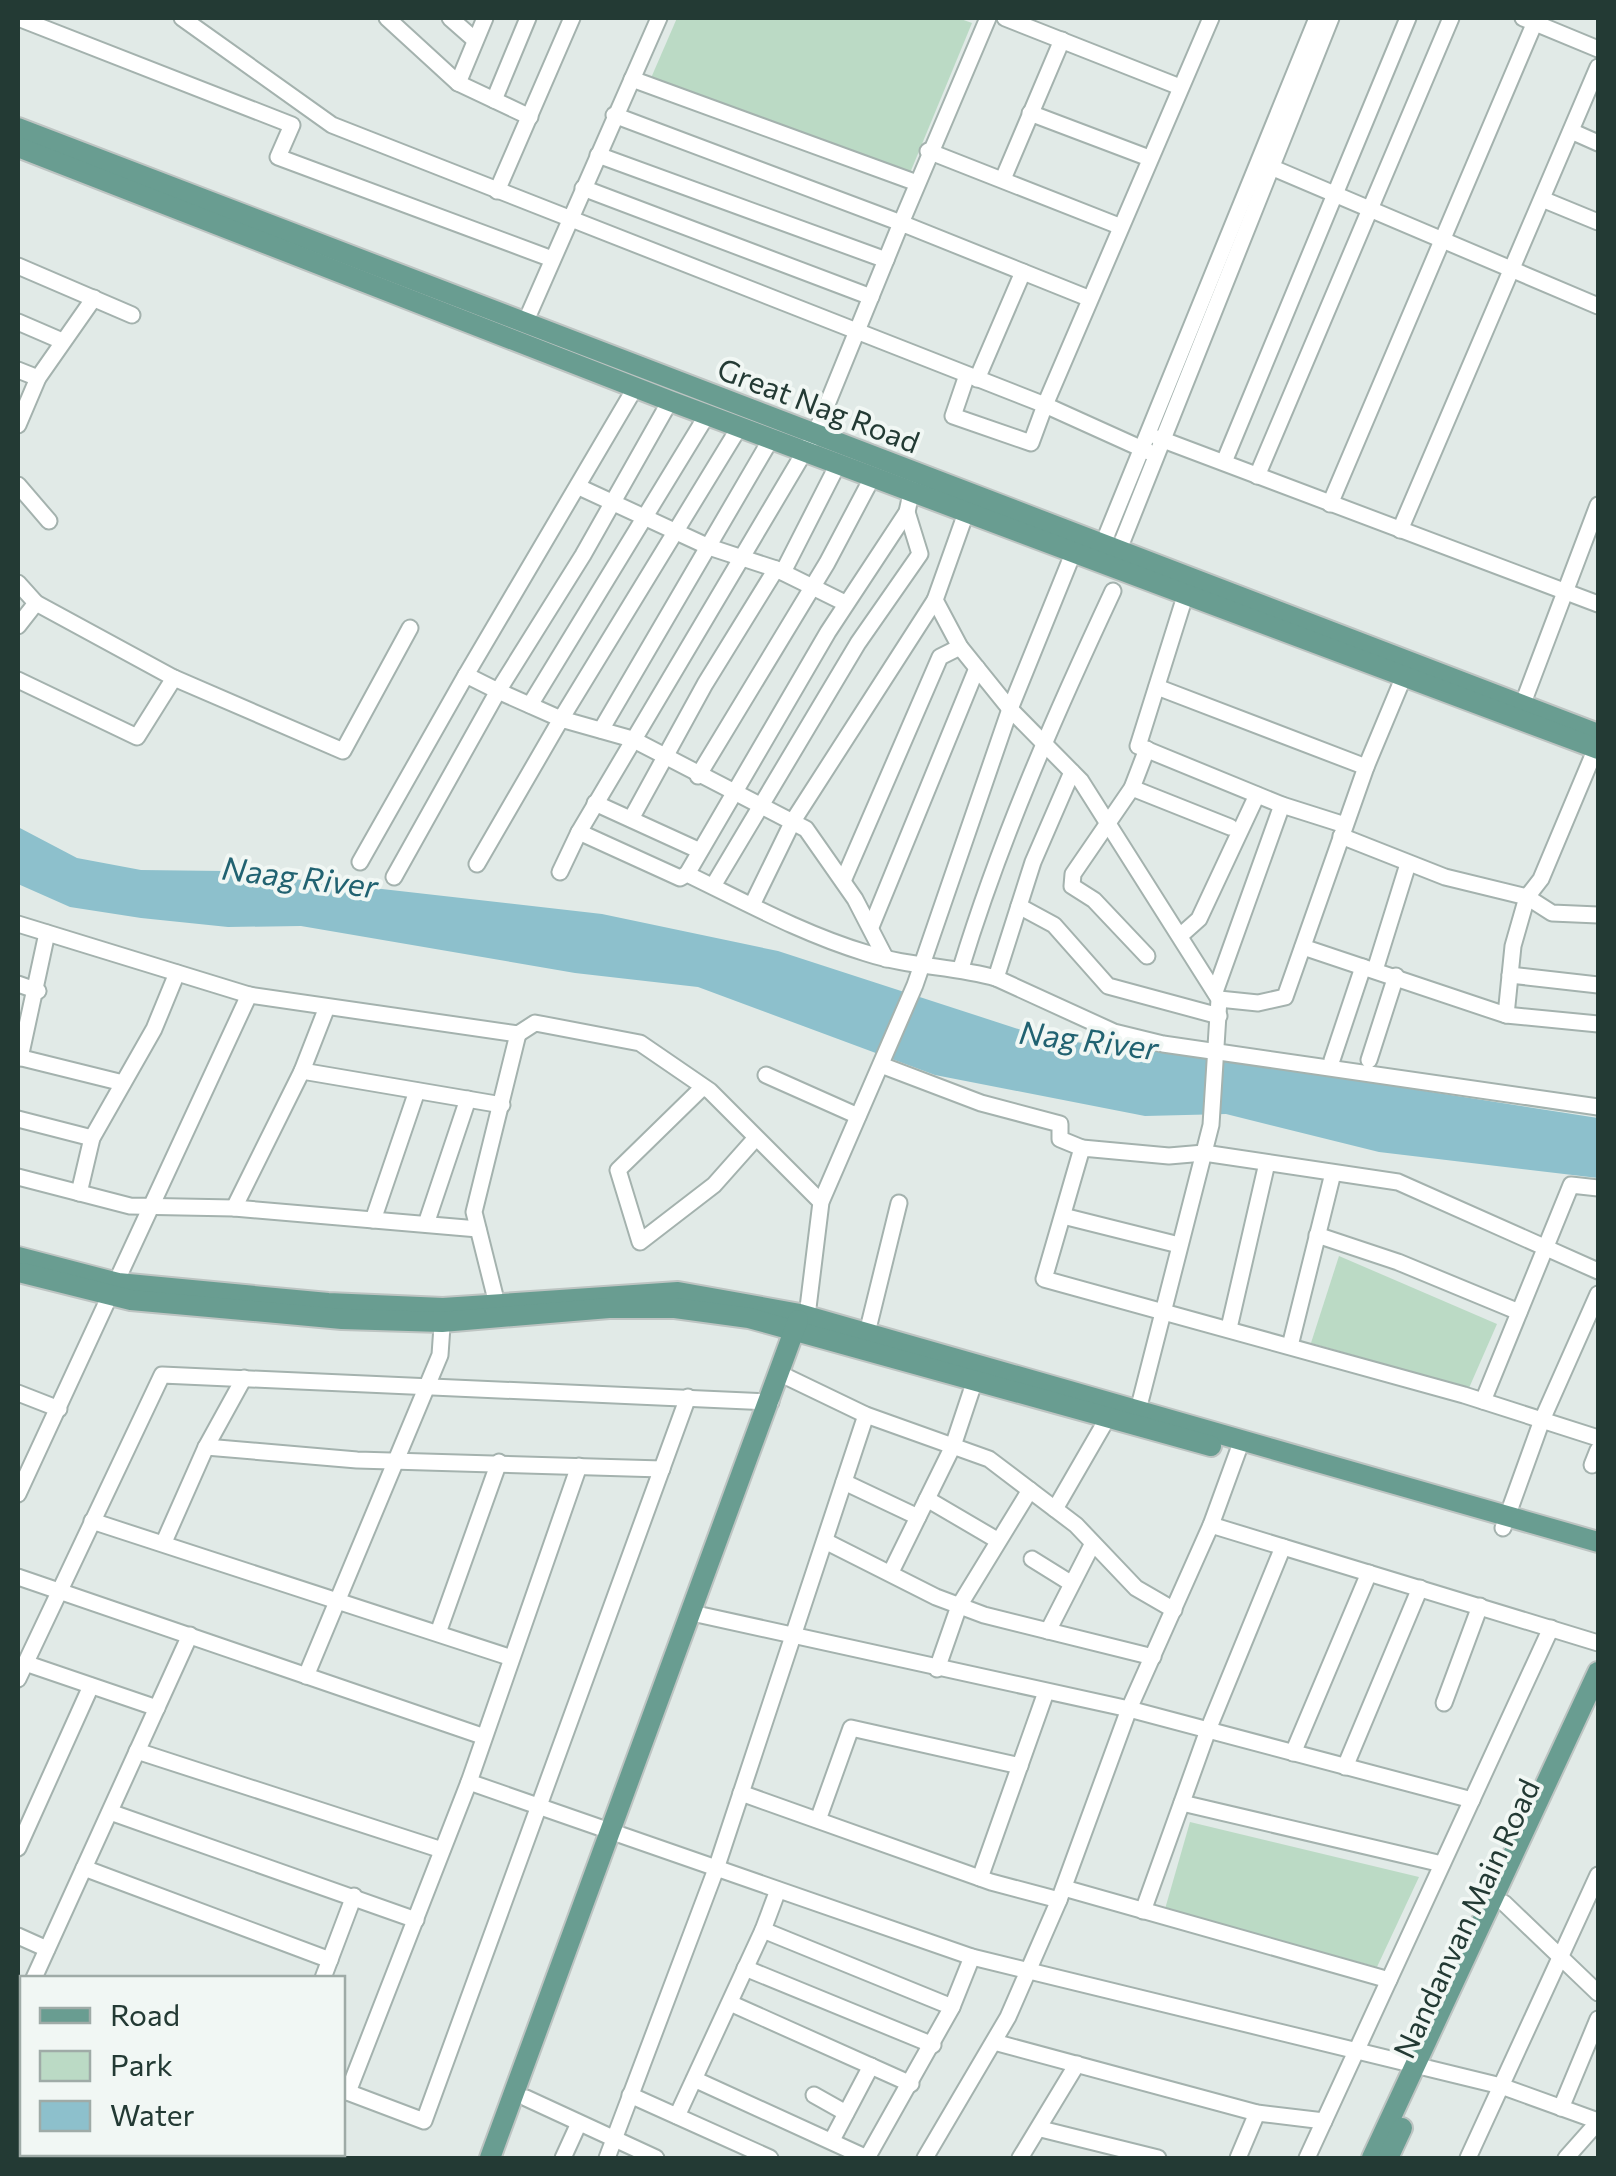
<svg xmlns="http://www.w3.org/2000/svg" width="1616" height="2176" font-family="Commissioner,sans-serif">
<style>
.green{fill:#bbdac5}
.water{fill:#8dc0cc}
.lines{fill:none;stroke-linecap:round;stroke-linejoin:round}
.minor-casing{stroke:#a4b2ae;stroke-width:19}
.major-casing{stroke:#bdc4c2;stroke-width:24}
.minor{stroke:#fff;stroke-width:15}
.major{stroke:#699d91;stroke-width:20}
.rail{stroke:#5d7670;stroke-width:4;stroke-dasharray:20 10;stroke-linecap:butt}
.labels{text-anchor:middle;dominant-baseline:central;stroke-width:8;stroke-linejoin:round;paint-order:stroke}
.street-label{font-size:30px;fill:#233a34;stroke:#f1f7f4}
.water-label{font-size:32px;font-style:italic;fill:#216271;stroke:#f1f7f4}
</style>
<rect width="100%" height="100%" fill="#e1eae7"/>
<g class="green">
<path d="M677,18h281l14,5 -62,150 -259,-95z"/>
<path d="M1339,1256l158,68 -28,64 -158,-45z"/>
<path d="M1190,1822l229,55 -42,90 -212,-58z"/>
</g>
<path class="water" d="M18,827l59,31 64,12 82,1 379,43 176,37 271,88 158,18 391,61v60l-219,-26 -153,-38 -81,2 -210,-41 -237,-88 -123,-14 -274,-47 -73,1 -87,-9 -71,-11 -52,-23z"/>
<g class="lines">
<defs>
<g id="minor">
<path d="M18,18l274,107 -14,32 274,102"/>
<path d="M182,18l150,107 713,280 166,-387"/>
<path d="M387,18l71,65 72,34"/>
<path d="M450,18l25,22"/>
<path d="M1005,18l175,69"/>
<path d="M1523,18l75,31"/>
<path d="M632,79l285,104"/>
<path d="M458,83l27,-65"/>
<path d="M494,100l34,-82"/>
<path d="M1030,113l119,45"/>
<path d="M614,115l287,108 87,-205"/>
<path d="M1571,131l27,12"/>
<path d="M928,151l191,75"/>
<path d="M598,155l288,105"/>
<path d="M1266,165l332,141"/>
<path d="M1003,179l59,-139"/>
<path d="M583,188l288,109"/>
<path d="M497,191l75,-173"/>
<path d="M1542,199l56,23"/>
<path d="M18,266l114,49"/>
<path d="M18,322l44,19"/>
<path d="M525,323l134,-305"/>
<path d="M18,370l20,8"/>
<path d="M967,375l-14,41 78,27 14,-38 104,47"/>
<path d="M977,379l46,-107"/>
<path d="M670,401l-87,154 -85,136 63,28 179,-293"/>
<path d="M18,425l20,-47 56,-80"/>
<path d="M1158,438l440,166"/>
<path d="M1224,462l184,-444"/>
<path d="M1257,476l194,-458"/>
<path d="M18,485l31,36"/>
<path d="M579,487l130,60 67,22"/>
<path d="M1330,504l205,-482"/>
<path d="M967,510l-32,90 25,47 50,62 64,-158"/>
<path d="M1400,530l198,-463"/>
<path d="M1100,551l217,-533"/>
<path d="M1116,557l215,-539"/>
<path d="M783,572l55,-108"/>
<path d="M18,583l18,20 138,75 169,73 67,-123"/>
<path d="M1186,593l-48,153 144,59 63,20"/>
<path d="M18,626l18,-23"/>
<path d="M18,680l119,57 37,-59"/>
<path d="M1157,687l209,80"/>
<path d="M530,705l177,-290"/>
<path d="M1520,711l78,-206"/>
<path d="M601,730l170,-291"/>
<path d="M1596,748l-55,131 -14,18 25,16 46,2"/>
<path d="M1147,749l-15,39 -59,86 -1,12 22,14 53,56"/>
<path d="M1072,772l-39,90 -37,116c-43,-12 -87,-11 -130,-25 -63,-19 -121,-51 -179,-79l-7,4 -101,-46 236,-398 86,-211 187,75"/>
<path d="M698,776l129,-213 46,-87"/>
<path d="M1132,788l98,39"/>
<path d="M595,803l103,47"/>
<path d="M631,819l74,-135 71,-115 69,34"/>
<path d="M360,862l106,-187"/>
<path d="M477,864l84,-145 71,20 174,90 49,70 31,60"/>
<path d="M560,872l19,-40"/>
<path d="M687,874l141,-242 79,-120 5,-23"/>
<path d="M394,877l104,-186 -32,-16 169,-287"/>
<path d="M843,881l97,-224 20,-10"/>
<path d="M713,886l145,-243 62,-89 -13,-42"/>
<path d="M752,905l41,-84 142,-221"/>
<path d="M1019,906l35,19 54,61 111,30"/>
<path d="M18,924l231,71 -231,499"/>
<path d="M871,927l106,-259"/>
<path d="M1180,936l19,-17 58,-124"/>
<path d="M1303,947l203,68 7,-69 14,-49 -82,-20 -104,-41"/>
<path d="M961,968c40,-131 94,-253 152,-377"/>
<path d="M1375,970l33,-106"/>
<path d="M1510,975l88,10"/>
<path d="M996,978l118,54 49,12 435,63"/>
<path d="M18,984l20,7"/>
<path d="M1215,992l67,-187"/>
<path d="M249,995l269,39 17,-11 105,20 70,48 111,111"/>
<path d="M1219,999l39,4 27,-6 81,-230 38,-91"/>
<path d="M1506,1015l92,9"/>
<path d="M18,1057l105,26"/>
<path d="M20,1058l27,-125"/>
<path d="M1332,1060l31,-93"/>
<path d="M1369,1060l27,-84"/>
<path d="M881,1065l100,38 79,21v15l22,9"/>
<path d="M302,1071l25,-64"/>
<path d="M766,1075l92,41"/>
<path d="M703,1087l-85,83 22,72 74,-57 40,-45"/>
<path d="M18,1119l74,19"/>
<path d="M18,1177l112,29 104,2 68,-137 200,34"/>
<path d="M79,1193l13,-55 62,-109 23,-56"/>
<path d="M234,1208l244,21"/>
<path d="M1063,1216l116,29"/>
<path d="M373,1220l44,-129"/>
<path d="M426,1224l42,-125"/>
<path d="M1317,1235l81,27 121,50"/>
<path d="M1598,1271l-200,-89 -194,-29 -35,3 -87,-8 -38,131 420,116 134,43"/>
<path d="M497,1304l-23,-92 44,-178"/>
<path d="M807,1316l14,-114 94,-217 95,-276 71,72 138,218 -8,126 -75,293"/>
<path d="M1229,1328l38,-165"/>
<path d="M867,1333l32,-130"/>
<path d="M1290,1346l43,-173"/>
<path d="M787,1377l79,38 123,44 87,66 60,63 38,22"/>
<path d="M18,1393l41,16"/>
<path d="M1483,1401l88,-216 27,3"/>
<path d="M206,1447l151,13 305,9"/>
<path d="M1592,1465l6,-15"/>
<path d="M844,1482l74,35"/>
<path d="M927,1499l70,41"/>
<path d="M1055,1509l56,-97"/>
<path d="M92,1521l417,136"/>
<path d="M1211,1525l387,118"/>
<path d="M1503,1528l39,-108 56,-126"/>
<path d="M825,1541l111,56 48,18 169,42"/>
<path d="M164,1542l42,-95 38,-69"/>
<path d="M1032,1559l37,23"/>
<path d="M891,1572l62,-126 24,-72"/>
<path d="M18,1577l464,159"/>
<path d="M692,1613l437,96 343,91"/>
<path d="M1048,1631l44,-86"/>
<path d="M438,1633l61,-171"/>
<path d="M25,1663l132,45"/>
<path d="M937,1669l22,-63 71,-116"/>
<path d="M306,1676l134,-321 3,-43"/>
<path d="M18,1679l144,-304 609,27"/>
<path d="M1444,1703l36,-97"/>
<path d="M137,1751l305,99"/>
<path d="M1293,1753l76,-180"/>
<path d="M1345,1767l75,-179"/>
<path d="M469,1782l503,175 529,129 97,35"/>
<path d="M741,1793l250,89 68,18"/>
<path d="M1182,1803l260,61"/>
<path d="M110,1812l306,108"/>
<path d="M818,1820l33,-92 169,38"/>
<path d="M18,1848l73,-162"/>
<path d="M84,1868l246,92"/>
<path d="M980,1878l66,-186"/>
<path d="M1064,1888l325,92"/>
<path d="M1504,1903l94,90"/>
<path d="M1143,1911l65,-181 75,-183"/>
<path d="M763,1930l15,-40"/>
<path d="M18,1936l29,13"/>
<path d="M745,1968l188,77"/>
<path d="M34,1978l156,-343"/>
<path d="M323,1978l31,-82"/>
<path d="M730,2003l181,81"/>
<path d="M952,2007l20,-50"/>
<path d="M18,2015l4,-11"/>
<path d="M994,2042l263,71 67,8"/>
<path d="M342,2090l82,31 264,-724"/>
<path d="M348,2092l121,-310 110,-316"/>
<path d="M630,2095l140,63"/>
<path d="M814,2095l32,18"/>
<path d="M526,2098l130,60"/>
<path d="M1561,2108l37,-89"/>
<path d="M677,2116l86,-186 189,77 -85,151 -173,-79"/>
<path d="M1041,2129l117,29"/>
<path d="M832,2140l39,-74"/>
<path d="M563,2158l16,-35"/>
<path d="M607,2158l109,-289 150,-454"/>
<path d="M925,2158l83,-141 51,-117 70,-191 82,-184 31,-85"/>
<path d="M1020,2158l57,-94"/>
<path d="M1238,2158l19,-45"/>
<path d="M1307,2158l244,-530"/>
<path d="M1468,2158l130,-283"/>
<path d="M1566,2158l32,-36"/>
</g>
<g id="major">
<path d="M18,128l1580,606"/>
<path d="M18,147l652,254 928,348"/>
<path d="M18,1257l100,26 210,20 115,5 235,-16 122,22 798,228"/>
<path d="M23,1273l108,27 211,19 100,3 167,-14h66l74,10 462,128"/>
<path d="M18,2034l4,3"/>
<path d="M18,2052l4,2"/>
<path d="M239,2154l11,4"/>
<path d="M280,2154l10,4"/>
<path d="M490,2158l308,-838"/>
<path d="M1372,2158l226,-486"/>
<path d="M1388,2158l14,-30"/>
</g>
</defs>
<use href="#minor" class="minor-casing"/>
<use href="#major" class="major-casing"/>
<use href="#minor" class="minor"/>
<use href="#major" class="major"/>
<g class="rail">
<path d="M18,2044l4,2"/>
<path d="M256,2154l10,4"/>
</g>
</g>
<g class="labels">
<g class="street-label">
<text transform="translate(819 404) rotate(21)">Great Nag Road</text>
<text transform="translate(1465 1918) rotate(-65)">Nandanvan Main Road</text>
</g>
<g class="water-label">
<text transform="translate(300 876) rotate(7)">Naag River</text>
<text transform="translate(1089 1039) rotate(7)">Nag River</text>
</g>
</g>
<rect width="1616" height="2176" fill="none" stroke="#233a34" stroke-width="40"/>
<rect x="20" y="1976" width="325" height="180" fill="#f1f7f4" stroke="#9faba7" stroke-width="2.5"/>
<rect x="40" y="2008" width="50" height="15" fill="#699d91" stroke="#9faba7" stroke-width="2.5"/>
<text x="110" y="2026" font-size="30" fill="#233a34">Road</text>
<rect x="40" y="2051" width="50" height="30" fill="#bbdac5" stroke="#9faba7" stroke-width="2.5"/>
<text x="110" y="2076" font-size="30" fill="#233a34">Park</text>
<rect x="40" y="2101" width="50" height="30" fill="#8dc0cc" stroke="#9faba7" stroke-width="2.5"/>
<text x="110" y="2126" font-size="30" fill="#233a34">Water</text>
</svg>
